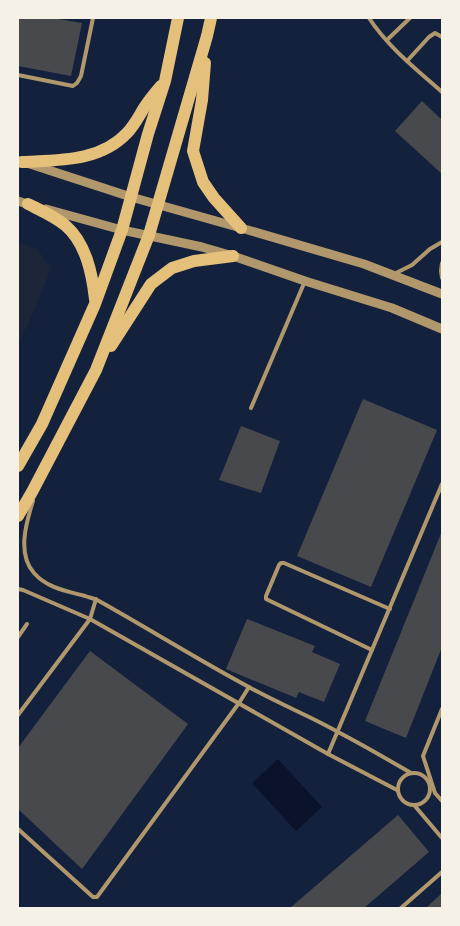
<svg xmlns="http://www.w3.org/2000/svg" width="460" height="926" font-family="'Open Sans',sans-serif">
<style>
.green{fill:#1d2539}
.water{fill:#0b132b}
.building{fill:#48494c}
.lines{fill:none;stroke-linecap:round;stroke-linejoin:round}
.service{stroke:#b1986c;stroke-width:4}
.tertiary{stroke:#b1986c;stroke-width:9}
.primary{stroke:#e5c07b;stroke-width:12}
</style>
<rect width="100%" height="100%" fill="#14213d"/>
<path class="green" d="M18,243l19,6 14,19 -15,38 -18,39z"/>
<path class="water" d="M278,759l44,48 -26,24 -44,-48z"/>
<g class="building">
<path d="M18,18h34l30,5 -11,53 -53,-10z"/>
<path d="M422,101l20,19v54l-47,-43z"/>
<path d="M363,399l74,31 -66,157 -74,-31z"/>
<path d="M241,426l39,15 -19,52 -42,-13z"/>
<path d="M442,531v116l-36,91 -41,-17z"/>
<path d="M247,619l68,27 -3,6 28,12 -16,38 -25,-10 -3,6 -70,-29z"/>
<path d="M90,651l98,73 -106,145 -64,-60v-61z"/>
<path d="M398,815l31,37 -65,56h-74z"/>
<path d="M442,893v15h-16z"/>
</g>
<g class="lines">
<g class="service">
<path d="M369,18c19,29 47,51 73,74"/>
<path d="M387,40l23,-22"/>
<path d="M407,61l22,-24 6,-4 7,4"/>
<path d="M18,75l55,11 4,-3 4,-7 12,-58"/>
<path d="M442,263l-1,8 1,7"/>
<path d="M394,274l18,-9 18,-16 12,-7"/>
<path d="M251,408l54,-127"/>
<path d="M33,501c-7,22 -16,53 1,72 13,15 32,18 51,23 5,2 10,2 14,5 50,28 98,58 148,85 30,17 61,29 91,46 25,13 49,27 73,41"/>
<path d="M18,589l5,1 67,29 238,135 69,36"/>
<path d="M18,637l9,-13"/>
<path d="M372,650l-106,-51v-3l13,-31 2,-2h3l106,46"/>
<path d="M18,715l72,-96 6,-20"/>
<path d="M328,754l114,-270"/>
<circle cx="414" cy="789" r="16"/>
<path d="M435,793l-12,-37 19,-47"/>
<path d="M435,793l7,8"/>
<path d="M414,805l28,33"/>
<path d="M18,829l75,68h4l142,-194 10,-16"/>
<path d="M401,908l41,-36"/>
</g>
<g class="tertiary">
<path d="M30,164l101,33 110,31 123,36 78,30"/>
<path d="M18,201l15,5"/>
<path d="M46,209l76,21 80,17 31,9 72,25 87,27 50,21"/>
</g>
<g class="primary">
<path d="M205,63l-3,37 -9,51 10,31 11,16 27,30"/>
<path d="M22,162c36,-2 78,0 105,-29 7,-7 12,-17 17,-25 5,-8 11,-15 17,-22"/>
<path d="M28,204c12,6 26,12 37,21 21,18 27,48 30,74"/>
<path d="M111,346l40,-62 21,-16 22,-7 39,-5"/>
<path d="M18,466l24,-42 53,-120 27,-74 26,-96 17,-53 13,-63"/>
<path d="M18,516l14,-24 64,-122 53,-135 58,-199 4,-18"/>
</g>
</g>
<rect width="460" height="926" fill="none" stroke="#f6f1e7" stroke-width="38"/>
</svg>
